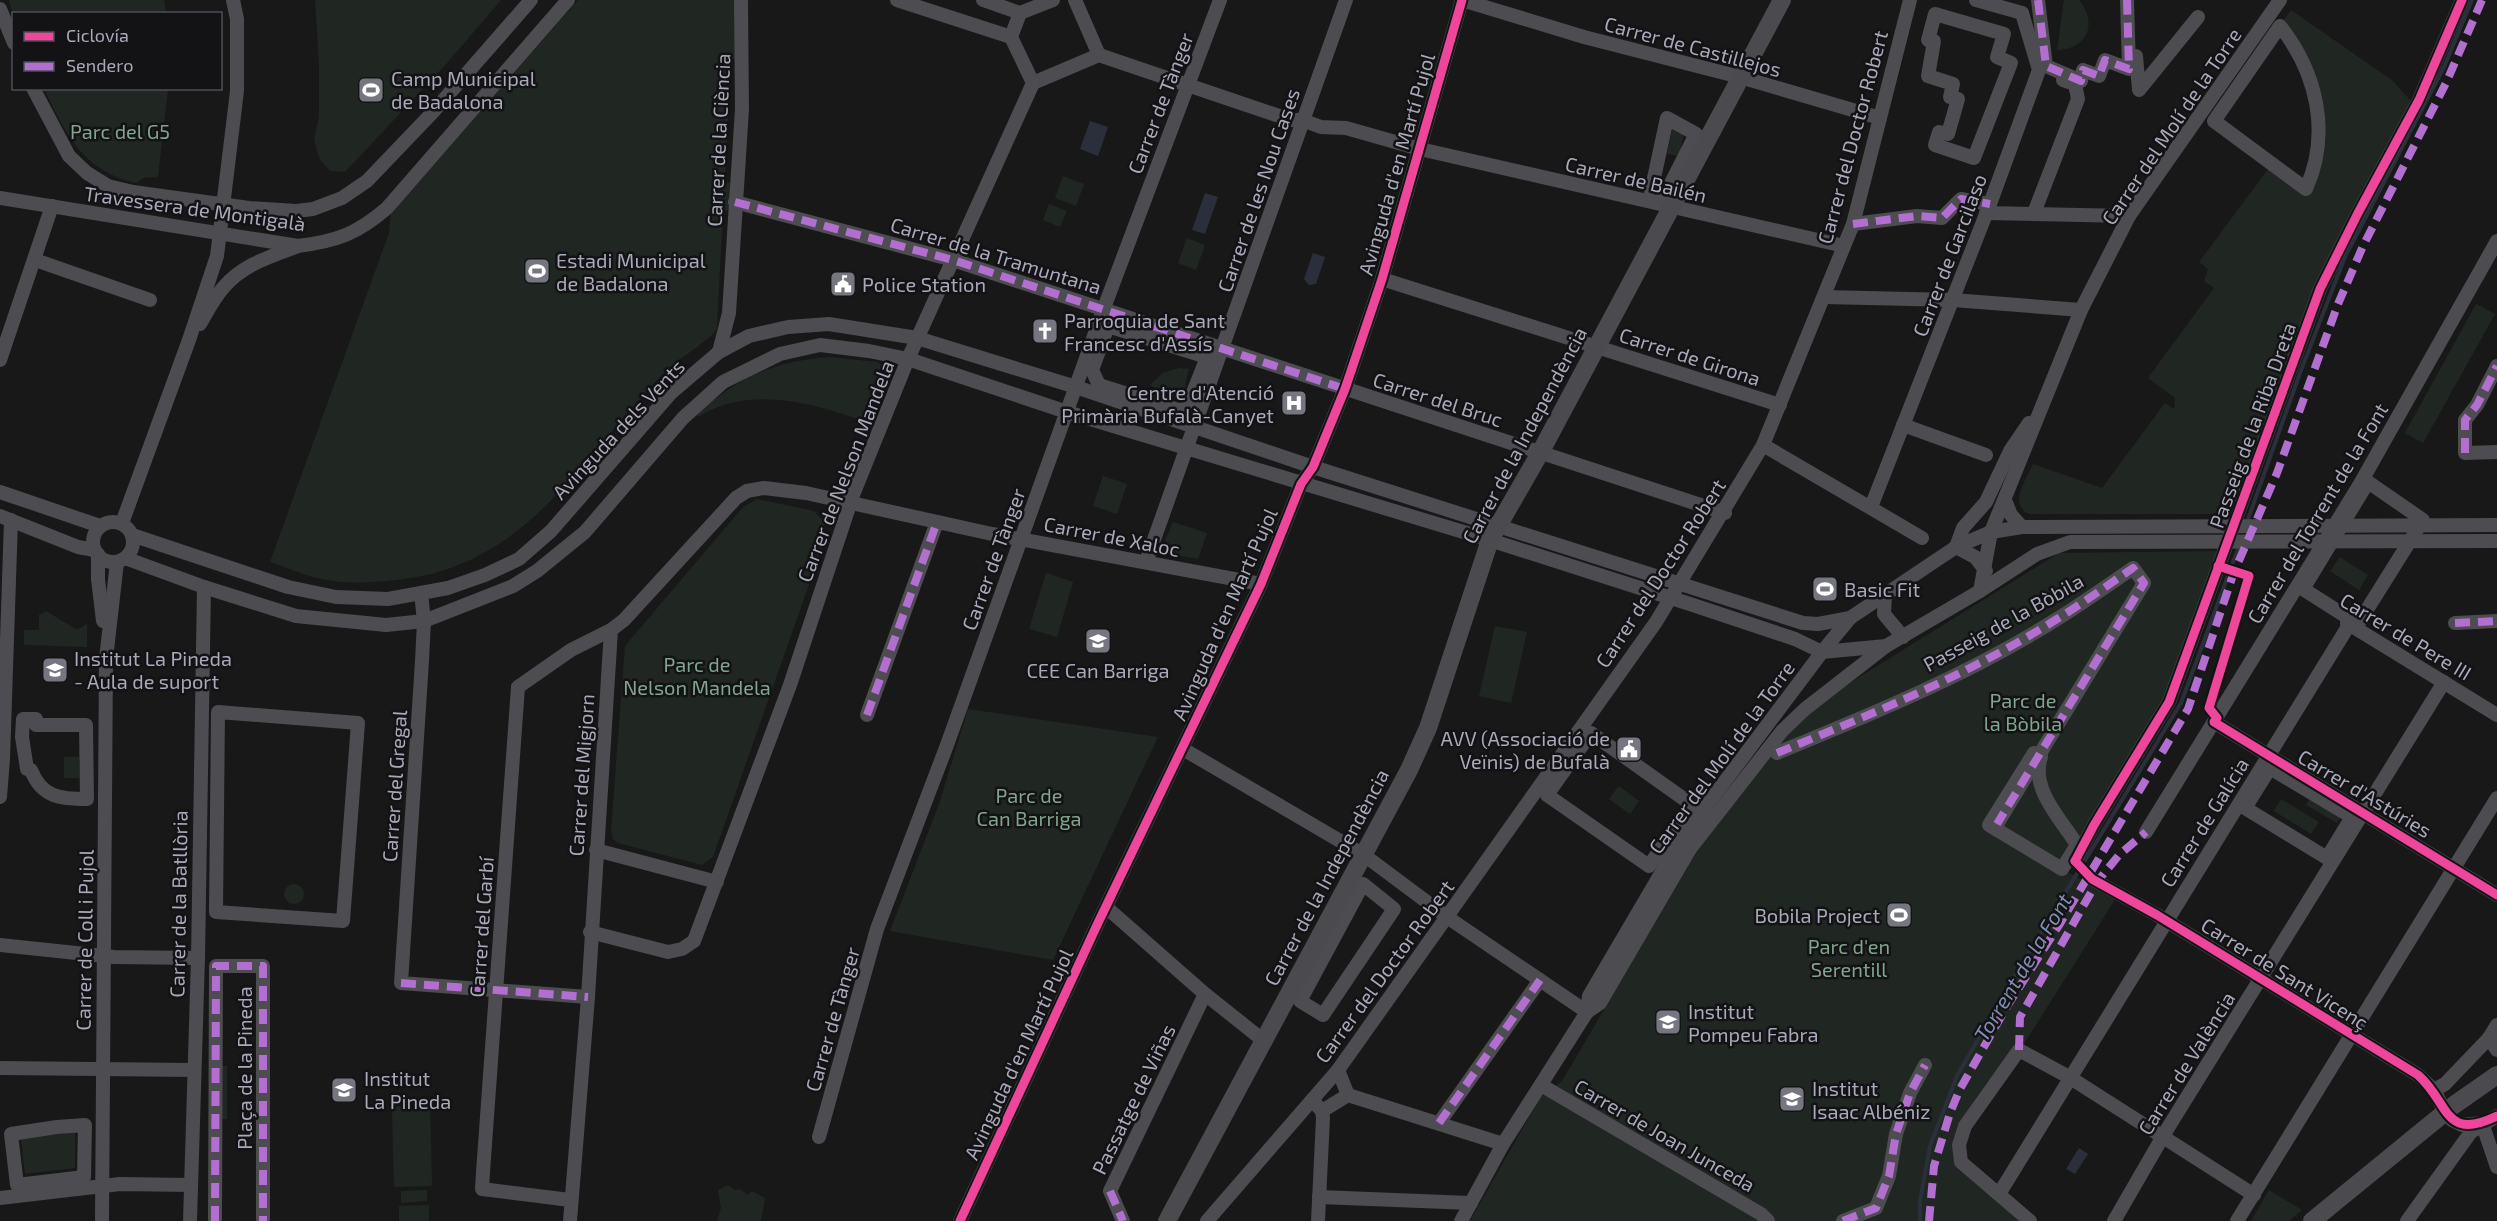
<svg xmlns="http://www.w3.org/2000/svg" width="2497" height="1221" font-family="'Exo 2',sans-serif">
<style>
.green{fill:#202722}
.water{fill:#2b2f3b}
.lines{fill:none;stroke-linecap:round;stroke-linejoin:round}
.stream{stroke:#2b2f3b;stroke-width:4}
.street{stroke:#4c4c51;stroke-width:14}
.secondary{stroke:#4b4b4f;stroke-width:18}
.quiet{stroke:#b36fd0;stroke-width:8;stroke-dasharray:15 8;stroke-linecap:butt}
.cycleway-casing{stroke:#131214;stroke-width:13}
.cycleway{stroke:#ed469a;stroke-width:9}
.labels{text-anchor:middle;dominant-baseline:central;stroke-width:5;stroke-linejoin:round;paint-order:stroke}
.street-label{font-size:20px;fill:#a9a9b9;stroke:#131214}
.poi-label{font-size:20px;fill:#a9a9b9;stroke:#131214;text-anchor:start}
.park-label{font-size:20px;fill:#80a58c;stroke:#131214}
.water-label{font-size:21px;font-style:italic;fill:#808db5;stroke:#131214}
</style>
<rect width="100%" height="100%" fill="#181818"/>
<g class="green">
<path d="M9,0h155l2,13 -153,1z"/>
<path d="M315,0h186l-54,63 -102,109 -15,-1 -11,-13 -5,-19 5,-22v-53z"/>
<path d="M578,0h157l2,59h-6l-6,123 6,1 -2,27 -6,1 -6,115 -2,6c-17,16 -37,27 -53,43 -85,86 -134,192 -267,205 -23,3 -51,4 -73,-1 -18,-3 -35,-12 -52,-17l119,-329 2,-20z"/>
<path d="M2064,0h15c19,23 9,49 -22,50z"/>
<path d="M2291,10l102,71 18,20 -61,113 -117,300h-204c-21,-10 -3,-34 4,-50l69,24 63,-85 9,6 1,-11 -27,-20 66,-90 -10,-7 4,-12 -9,-7 73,-98 34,25 13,-71 -39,-92z"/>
<path d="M44,89h124l-10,88 -15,1 -6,5c-54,-11 -71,-49 -93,-94z"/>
<path d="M1672,129l12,3 -5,24 -12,-2z"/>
<path d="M1063,176l21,8 -8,22 -21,-8z"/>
<path d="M1049,204l18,7 -7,16 -17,-7z"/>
<path d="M1187,238l18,7 -9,25 -18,-7z"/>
<path d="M2476,304l19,10 -72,129 -18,-10z"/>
<path d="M830,357l47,5 7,4 4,7 -19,50c-53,-19 -119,-39 -171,-6l-1,-2c5,-7 13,-13 21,-18 34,-26 69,-37 112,-40z"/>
<path d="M1179,368l10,1 -7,30 -4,1 -28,-15 13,-12z"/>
<path d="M1103,476l24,8 -10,30 -24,-8z"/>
<path d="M757,499l57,12 10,11 1,17 -112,318 -11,8 -84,-22 -5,-4 -2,-8 14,-185 118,-139z"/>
<path d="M1173,522l34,11 -9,26 -22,-4 -11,-15z"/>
<path d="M2218,551l-50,143 -106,175 54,29 -92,146 -9,1 -19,31 -9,6 -25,38 -8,31 69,70h-553l70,-123 22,-17 134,-228 81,-108 27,-29 36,-27 219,-136z"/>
<path d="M2340,557l28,18 -9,15 -29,-19z"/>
<path d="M1046,573l27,9 -16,55 -28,-8z"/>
<path d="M46,611l31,19 10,-6v23l-63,-2v-15h15v-15z"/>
<path d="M1495,626l32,6 -16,71 -32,-7z"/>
<path d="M968,709l190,28 -105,223 -163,-29 49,-127z"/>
<rect x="64" y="757" width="15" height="21"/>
<path d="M1619,786l20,15 -9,13 -21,-15z"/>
<path d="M2312,795l30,19 -5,9 -31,-18z"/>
<path d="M2281,799l38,23 -8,12 -37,-23z"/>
<circle cx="294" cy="894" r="10"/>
<path d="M215,1066h12v53h-11z"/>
<path d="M430,1105l2,81 -38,1 -2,-80z"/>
<path d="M75,1132v36l-50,6 -4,-35z"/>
<path d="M728,1185l7,5 5,-1 8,6 4,-4 13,7 -4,23h-44l4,-13 -3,-18z"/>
<path d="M427,1190v11l-26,2v-12z"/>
<path d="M2269,1190l33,20 -13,11h-38z"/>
<path d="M429,1205v16h-30v-15z"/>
</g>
<g class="water">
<path d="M1090,121l18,6 -10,29 -18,-7z"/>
<path d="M1205,193l13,4 -13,37 -13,-4z"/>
<path d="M1313,253l12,4 -9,27 -7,1 -5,-6z"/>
<path d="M2079,1148l9,6 -13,20 -9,-5z"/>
</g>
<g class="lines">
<g class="stream">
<path d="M2247,522l53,-149 45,-116 99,-190 28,-67"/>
<path d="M1920,1221v-20l10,-55 27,-70 54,-94 170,-279 58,-157"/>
</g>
<g class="street">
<path d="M897,0l114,37"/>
<path d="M983,0l37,13"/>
<path d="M1075,0l24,55"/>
<path d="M1976,0l46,13"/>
<path d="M2038,0l8,66 35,15 2,-11 16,6 6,-16 24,9 -2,-69"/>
<path d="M0,9l14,34"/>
<path d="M1935,14l69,20 -7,23 14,6 -37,95 -39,-13 4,-13 9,2 10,-35 -8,-2 3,-13 -25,-8 6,-35 -6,-1z"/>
<path d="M2280,26c37,47 51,107 26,163l-92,-68z"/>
<path d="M1099,55l192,65h11l19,7 25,1 74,21 424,97"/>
<path d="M2136,56l3,34 59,-73"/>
<path d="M1033,83l-22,-46 9,-24 33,-13"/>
<path d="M1033,83l66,-28"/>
<path d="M33,88l36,68 18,17 21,13 25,6 116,16 47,3 17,-2 29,-11 25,-17 66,-69 98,-112"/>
<path d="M1667,118l29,16 -31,61 -14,-3z"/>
<path d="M0,198l298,48c39,-5 59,-12 89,-38l181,-208"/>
<path d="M735,202l218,58 772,253"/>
<path d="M1986,213l143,3"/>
<path d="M2034,213l44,-114 -3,-15 -12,-4"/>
<path d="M1853,224l64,-8 25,2 19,-19 29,5"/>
<path d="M35,260l115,40"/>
<path d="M1382,279l398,126"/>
<path d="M1824,297l129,3 128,10"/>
<path d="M200,324c7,-12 14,-26 23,-36 19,-23 46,-31 73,-41"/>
<path d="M1108,326l99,31 -20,51 -9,2 -79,-25 -7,-15z"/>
<path d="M719,352l10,-39 13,-204 -1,-109"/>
<path d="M0,360l52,-154"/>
<path d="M2497,366l-20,39 -12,15v33l32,-1"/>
<path d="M1903,425l83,30"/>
<path d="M1763,445l159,93"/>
<path d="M2368,482l55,38 -65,104 -55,-35z"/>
<path d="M0,492l100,34"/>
<path d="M2005,500l6,15 11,12"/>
<path d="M1871,507l119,-303 49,-134 -17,-57"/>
<path d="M0,516l78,31 17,3"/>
<circle cx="113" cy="542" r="20"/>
<path d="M122,523l67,-183 28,-84 20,-165v-72l-4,-19"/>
<path d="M132,535l156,52 48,10 52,2 60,-11 37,-13 34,-16 32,-28 120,-138 48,-41 30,-16 39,-9 41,-3 88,14 159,49 237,80 490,156 15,1 32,-6"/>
<path d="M1956,547l7,-19 23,-26 24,-51 19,-28"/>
<path d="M1956,547l19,10 11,14"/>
<path d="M98,554v25l5,42"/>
<path d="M125,558l79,29 92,29 90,9 38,-4 89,-35 24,-15 48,-39 98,-114 40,-36 57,-28 40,-9 49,6 39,8 159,53 423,128 203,65 102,34 27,13 64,-6"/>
<path d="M1146,562l200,-562"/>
<path d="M1980,591l11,-59 90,-222 48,-94 151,-216"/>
<path d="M421,593l3,28 -2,40 -21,322 187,14"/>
<path d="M1885,595l-1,19 19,23"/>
<path d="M2347,623l150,92"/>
<path d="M2455,623l42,-2"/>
<path d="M218,712l140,11 -15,198 -127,-9z"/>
<path d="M867,715l70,-193"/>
<path d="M23,719h13v6h50l1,74c-26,0 -45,-1 -56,-29l-4,-1 -5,-32z"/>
<path d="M2214,722l283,173"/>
<path d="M1591,733l100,71 -42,62 -102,-71z"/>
<path d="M1183,749l181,106 83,62 140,95"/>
<path d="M1777,753c95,-39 193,-79 280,-134 26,-16 51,-34 76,-51l11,15 -147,241"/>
<path d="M2034,753l7,4c-11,32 20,62 36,88l-15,24 -73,-44z"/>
<path d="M2270,768l82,49 -25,41 -82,-50z"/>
<path d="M0,797l3,-38 8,-239"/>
<path d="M2146,832l214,-348 137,-243"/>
<path d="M596,850l121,32"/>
<path d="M2075,861l19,-36 75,-123 151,-413 38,-76 61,-113 43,-100"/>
<path d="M2092,879l65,36 261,160 16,15 11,22 7,8 10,5 20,-2"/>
<path d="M1363,884l31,25 -71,106 -23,-14z"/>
<path d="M1106,907l99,87 59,47"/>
<path d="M590,932l78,20 14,-3 12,-8 96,-256 63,-190 55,-136 125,-276"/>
<path d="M0,945l114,12 84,1"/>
<path d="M1587,1012l2,-16 91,-155 142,-189 28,-34 106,-71 35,-15 31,-5 475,-2"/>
<path d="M2497,1025l-8,13 8,12"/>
<path d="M0,1068l193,2"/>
<path d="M1338,1070l10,25 155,49"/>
<path d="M1541,1085l220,129 7,7"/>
<path d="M2434,1090l11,-6 44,-46"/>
<path d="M1312,1100l10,11 1,7 -5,103"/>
<path d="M1322,1111l26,-16"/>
<path d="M1439,1123l101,-143"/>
<path d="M2482,1123l15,44"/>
<path d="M85,1125l-1,52 -67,8 -6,-51 46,-7z"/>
<path d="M819,1137l58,-208 70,-184 157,-437 116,-308"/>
<path d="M1999,1194l350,-569"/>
<path d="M1319,1197l152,6"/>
<path d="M0,1198l120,-14 70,1"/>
<path d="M570,1200l-88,-11 1,-17 35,-485 53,-37 40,-20"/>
<path d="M102,1221l4,-562 11,-97"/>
<path d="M190,1221l8,-263 6,-371"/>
<path d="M215,1221l1,-255h47v255"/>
<path d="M570,1221l18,-224 23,-367 13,-10 112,-122 11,-7 17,-3 42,5 186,41 269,50"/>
<path d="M960,1221l137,-296 164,-341 40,-100 12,-17 32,-78 37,-110 80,-279 122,37 156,40 140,41"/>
<path d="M1123,1221l-13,-30 95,-197"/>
<path d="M1207,1221l131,-151 318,-448 107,-177 90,-221 57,-224"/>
<path d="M1461,1221l42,-77 84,-132 13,-9 90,-154 92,-118 23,-22 81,-63 94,-55 57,-37 33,-12 427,-1"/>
<path d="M1843,1221l33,-13 13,-32 7,-42 14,-41 15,-28"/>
<path d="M2030,1221l-69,-59 -2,-17 6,-19 54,-76 50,27 185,118"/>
<path d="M2114,1221l52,-90 278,-449"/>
<path d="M2237,1221l260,-423"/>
<path d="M2407,1221l64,-89 26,-16"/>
</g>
<g class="secondary">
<path d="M1167,1221l242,-451 19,-42 62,-188 50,-87 242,-453"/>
<path d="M2312,1221l142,-116 43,-30"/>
</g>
<g class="quiet">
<path d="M2038,0l8,66 35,15 2,-11 16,6 6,-16 24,9 -2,-69"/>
<path d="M735,202l218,58 392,129"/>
<path d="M1853,224l64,-8 25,2 19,-19 29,5"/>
<path d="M2465,453v-33l12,-15 20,-39"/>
<path d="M2455,623l42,-2"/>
<path d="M867,715l70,-193"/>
<path d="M1777,753c95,-39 193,-79 280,-134 26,-16 51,-34 76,-51l11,15 -147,241"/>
<path d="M401,983l187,14"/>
<path d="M2019,1050l1,-33 77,-135 22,-27 27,-23"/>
<path d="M1439,1123l101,-143"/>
<path d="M1110,1191l13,30"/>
<path d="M215,1221l1,-255h47v255"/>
<path d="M1843,1221l33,-13 13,-32 7,-42 14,-41 15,-28"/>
<path d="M1929,1221l5,-55 16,-53 10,-24 46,-81 55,-86 127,-213 46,-137 43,-99 61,-169 25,-58 83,-163 36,-83"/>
</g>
<defs>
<g id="cycleway">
<path d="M2218,566l31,10 -40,132 8,10 -3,4 283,173"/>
<path d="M2075,861l19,-36 75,-123 151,-413 38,-76 61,-113 43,-100"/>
<path d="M2075,861l17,18 65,36 261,160c32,28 25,67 79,41"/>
<path d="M960,1221l137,-296 164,-341 40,-100 12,-17 32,-78 37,-110 80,-279"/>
</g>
</defs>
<use href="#cycleway" class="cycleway-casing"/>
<use href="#cycleway" class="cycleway"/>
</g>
<defs>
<symbol id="stadium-square" viewBox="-11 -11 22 22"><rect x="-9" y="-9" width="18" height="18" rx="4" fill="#767681" stroke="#131214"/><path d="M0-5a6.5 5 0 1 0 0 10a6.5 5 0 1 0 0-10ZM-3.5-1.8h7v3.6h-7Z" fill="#fff"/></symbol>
<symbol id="civic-square" viewBox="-11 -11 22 22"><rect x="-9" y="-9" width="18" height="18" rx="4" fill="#767681" stroke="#131214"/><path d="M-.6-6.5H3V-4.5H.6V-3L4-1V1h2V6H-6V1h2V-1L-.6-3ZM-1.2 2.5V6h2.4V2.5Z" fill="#fff"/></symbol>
<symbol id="church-square" viewBox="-11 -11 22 22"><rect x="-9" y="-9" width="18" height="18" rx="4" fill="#767681" stroke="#131214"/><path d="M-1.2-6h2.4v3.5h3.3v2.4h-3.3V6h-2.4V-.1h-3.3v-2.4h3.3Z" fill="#fff"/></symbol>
<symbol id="hospital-square" viewBox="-11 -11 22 22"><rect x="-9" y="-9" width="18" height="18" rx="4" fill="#767681" stroke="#131214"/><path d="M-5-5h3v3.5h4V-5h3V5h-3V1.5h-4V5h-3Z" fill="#fff"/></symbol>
<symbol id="school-square" viewBox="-11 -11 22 22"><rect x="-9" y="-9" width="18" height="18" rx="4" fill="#767681" stroke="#131214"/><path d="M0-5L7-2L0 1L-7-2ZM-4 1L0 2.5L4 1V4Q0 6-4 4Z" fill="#fff"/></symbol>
</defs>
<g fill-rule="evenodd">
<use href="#stadium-square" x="356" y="75" width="30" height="30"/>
<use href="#stadium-square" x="522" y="256" width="30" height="30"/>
<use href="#civic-square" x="828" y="269" width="30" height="30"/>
<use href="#church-square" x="1030" y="316" width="30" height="30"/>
<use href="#hospital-square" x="1279" y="388" width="30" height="30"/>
<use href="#stadium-square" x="1810" y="574" width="30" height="30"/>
<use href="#school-square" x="1083" y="626" width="30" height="30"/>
<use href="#school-square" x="40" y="655" width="30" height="30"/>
<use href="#civic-square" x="1614" y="734" width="30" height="30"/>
<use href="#stadium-square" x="1884" y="900" width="30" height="30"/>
<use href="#school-square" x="1653" y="1007" width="30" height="30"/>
<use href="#school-square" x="329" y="1075" width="30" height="30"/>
<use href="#school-square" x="1777" y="1084" width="30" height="30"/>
</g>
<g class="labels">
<g class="street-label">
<text transform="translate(1693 46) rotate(15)">Carrer de Castillejos</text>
<text transform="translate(1160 103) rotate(-69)">Carrer de Tànger</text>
<text transform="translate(2171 126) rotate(-56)">Carrer del Molí de la Torre</text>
<text transform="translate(1852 137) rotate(-75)">Carrer del Doctor Robert</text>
<text transform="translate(718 140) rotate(-87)">Carrer de la Ciència</text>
<text transform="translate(1396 164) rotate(-74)">Avinguda d'en Martí Pujol</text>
<text transform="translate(1636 179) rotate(13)">Carrer de Bailén</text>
<text transform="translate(1258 190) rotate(-71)">Carrer de les Nou Cases</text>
<text transform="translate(195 208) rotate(8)">Travessera de Montigalà</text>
<text transform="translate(996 255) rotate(17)">Carrer de la Tramuntana</text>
<text transform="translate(1949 255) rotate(-69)">Carrer de Garcilaso</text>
<text transform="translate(1690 356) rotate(18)">Carrer de Girona</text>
<text transform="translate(1438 399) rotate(18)">Carrer del Bruc</text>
<text transform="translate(2252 425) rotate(-70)">Passeig de la Riba Dreta</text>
<text transform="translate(618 429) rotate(-47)">Avinguda dels Vents</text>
<text transform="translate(1524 435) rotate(-62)">Carrer de la Independència</text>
<text transform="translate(845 471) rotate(-69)">Carrer de Nelson Mandela</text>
<text transform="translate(2317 513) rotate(-59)">Carrer del Torrent de la Font</text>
<text transform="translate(1112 536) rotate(11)">Carrer de Xaloc</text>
<text transform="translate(993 559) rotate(-70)">Carrer de Tànger</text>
<text transform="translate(1660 573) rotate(-57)">Carrer del Doctor Robert</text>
<text transform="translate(1224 614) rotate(-66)">Avinguda d'en Martí Pujol</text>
<text transform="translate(2003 622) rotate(-29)">Passeig de la Bòbila</text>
<text transform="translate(2406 636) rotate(31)">Carrer de Pere III</text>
<text transform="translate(1721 757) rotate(-54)">Carrer del Molí de la Torre</text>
<text transform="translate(581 775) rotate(-86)">Carrer del Migjorn</text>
<text transform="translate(394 786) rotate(-86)">Carrer del Gregal</text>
<text transform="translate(2365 793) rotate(31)">Carrer d'Astúries</text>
<text transform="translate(2204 822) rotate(-58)">Carrer de Galícia</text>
<text transform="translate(1326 877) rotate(-62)">Carrer de la Independència</text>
<text transform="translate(178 904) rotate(-89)">Carrer de la Batllòria</text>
<text transform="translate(481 927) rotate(-86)">Carrer del Garbí</text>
<text transform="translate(84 940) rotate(-89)">Carrer de Coll i Pujol</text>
<text transform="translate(1384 971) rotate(-54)">Carrer del Doctor Robert</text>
<text transform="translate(2285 973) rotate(32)">Carrer de Sant Vicenç</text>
<text transform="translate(832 1019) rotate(-74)">Carrer de Tànger</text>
<text transform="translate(1018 1054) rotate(-65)">Avinguda d'en Martí Pujol</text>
<text transform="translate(2186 1063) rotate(-58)">Carrer de València</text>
<text transform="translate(244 1068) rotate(-90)">Plaça de la Pineda</text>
<text transform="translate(1133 1099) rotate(-64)">Passatge de Viñas</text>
<text transform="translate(1665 1135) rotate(30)">Carrer de Joan Junceda</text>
</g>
<g class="poi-label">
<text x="391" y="78">Camp Municipal<tspan x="391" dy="23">de Badalona</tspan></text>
<text x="556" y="260">Estadi Municipal<tspan x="556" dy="23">de Badalona</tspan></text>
<text x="862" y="284">Police Station</text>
<text x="1064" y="320">Parroquia de Sant<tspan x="1064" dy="23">Francesc d'Assís</tspan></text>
<text x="1274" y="392" text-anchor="end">Centre d'Atenció<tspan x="1274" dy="23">Primària Bufalà-Canyet</tspan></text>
<text x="1844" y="589">Basic Fit</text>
<text x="74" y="658">Institut La Pineda<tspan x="74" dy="23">- Aula de suport</tspan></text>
<text x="1098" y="670" text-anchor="middle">CEE Can Barriga</text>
<text x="1610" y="738" text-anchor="end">AVV (Associació de<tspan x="1610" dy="23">Veïnis) de Bufalà</tspan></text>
<text x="1880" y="915" text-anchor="end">Bobila Project</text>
<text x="1688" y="1011">Institut<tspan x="1688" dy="23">Pompeu Fabra</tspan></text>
<text x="364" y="1078">Institut<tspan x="364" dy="23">La Pineda</tspan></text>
<text x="1812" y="1088">Institut<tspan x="1812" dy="23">Isaac Albéniz</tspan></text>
</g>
<g class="park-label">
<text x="120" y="131">Parc del G5</text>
<text x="697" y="664">Parc de<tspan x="697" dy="23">Nelson Mandela</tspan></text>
<text x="2023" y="700">Parc de<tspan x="2023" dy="23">la Bòbila</tspan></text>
<text x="1029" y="795">Parc de<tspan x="1029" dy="23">Can Barriga</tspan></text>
<text x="1849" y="946">Parc d'en<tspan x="1849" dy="23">Serentill</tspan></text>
</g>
<g class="water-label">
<text transform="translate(2022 967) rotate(-59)">Torrent de la Font</text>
</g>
</g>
<rect x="12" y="12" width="210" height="78" fill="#131214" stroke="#4f4e56" stroke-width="1.5"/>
<rect x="24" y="32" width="30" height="9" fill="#ed469a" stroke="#4f4e56" stroke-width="1.5"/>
<text x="66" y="42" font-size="18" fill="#a9a9b9">Ciclovía</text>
<rect x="24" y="62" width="30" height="9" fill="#b36fd0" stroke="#4f4e56" stroke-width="1.5"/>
<text x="66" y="72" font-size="18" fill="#a9a9b9">Sendero</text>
</svg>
